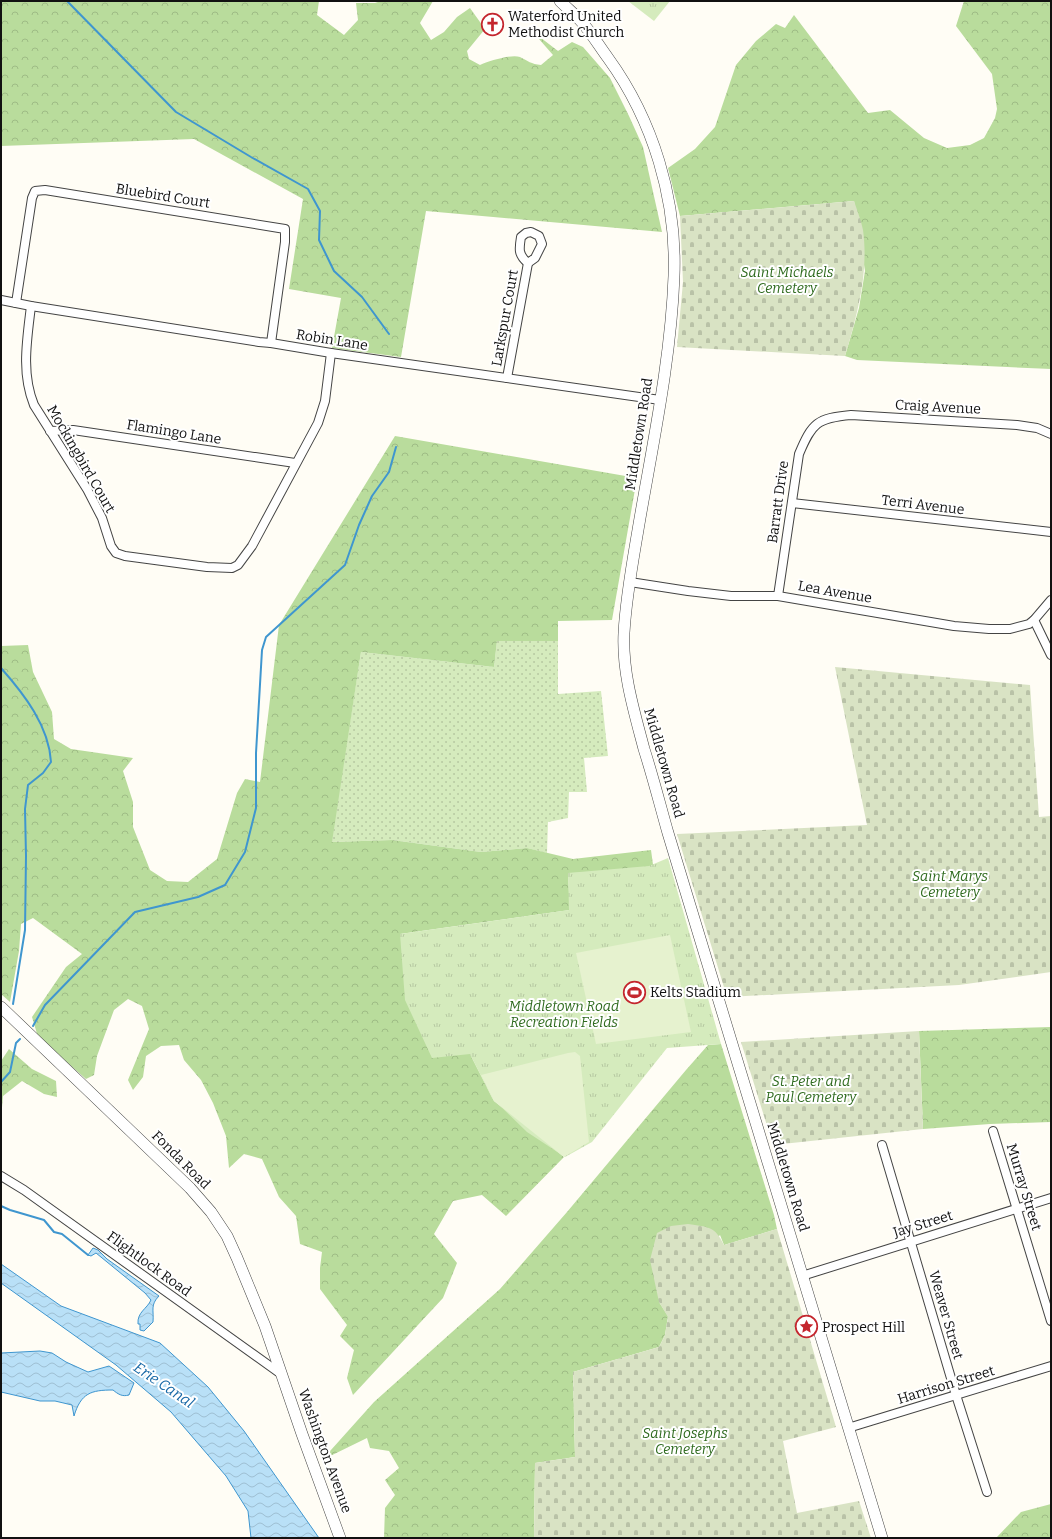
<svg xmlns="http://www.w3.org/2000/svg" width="1052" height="1539" font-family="Bitter,serif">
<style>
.grass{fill:url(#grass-dots)}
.forest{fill:url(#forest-crowns)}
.cemetery{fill:url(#cemetery-stones)}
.park{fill:url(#park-tufts)}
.pitch{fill:#e6f2cf}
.water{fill:url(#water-waves);stroke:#3f96cf}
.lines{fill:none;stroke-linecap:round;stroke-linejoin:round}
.stream{stroke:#3f96cf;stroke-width:2}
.minor-casing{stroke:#444;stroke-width:10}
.tertiary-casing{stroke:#444;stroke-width:12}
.minor{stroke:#fff;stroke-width:8}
.tertiary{stroke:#fff;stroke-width:11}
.labels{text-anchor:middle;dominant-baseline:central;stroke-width:4;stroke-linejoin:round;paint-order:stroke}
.poi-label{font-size:14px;fill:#111;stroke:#fff;text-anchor:start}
.street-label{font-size:14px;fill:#111;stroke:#fff}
.park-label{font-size:14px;font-style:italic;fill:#2f6b1f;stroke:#fff}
.water-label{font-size:15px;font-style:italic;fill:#1768a6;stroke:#fff}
</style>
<defs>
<pattern id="grass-dots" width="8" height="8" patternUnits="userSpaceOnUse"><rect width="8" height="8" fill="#d5ebbd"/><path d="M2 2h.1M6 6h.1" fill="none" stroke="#b6c8a1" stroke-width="1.8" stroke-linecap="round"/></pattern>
<pattern id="forest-crowns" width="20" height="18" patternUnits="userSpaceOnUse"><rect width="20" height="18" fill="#b9dc9c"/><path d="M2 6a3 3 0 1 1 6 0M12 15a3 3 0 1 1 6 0" fill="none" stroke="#9ebc85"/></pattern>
<pattern id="cemetery-stones" width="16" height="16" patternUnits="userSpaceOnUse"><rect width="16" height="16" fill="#d9e3c4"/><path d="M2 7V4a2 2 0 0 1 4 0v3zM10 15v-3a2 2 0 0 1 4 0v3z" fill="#b9c2a7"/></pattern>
<pattern id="park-tufts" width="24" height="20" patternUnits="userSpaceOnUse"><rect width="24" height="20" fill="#d5ebbd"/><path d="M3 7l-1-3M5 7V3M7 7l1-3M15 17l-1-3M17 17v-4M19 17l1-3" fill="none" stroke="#b6c8a1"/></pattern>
<pattern id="water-waves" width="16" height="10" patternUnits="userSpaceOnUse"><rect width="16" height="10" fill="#b9e0f7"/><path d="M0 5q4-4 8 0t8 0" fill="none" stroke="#9ebfd3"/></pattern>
</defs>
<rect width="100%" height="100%" fill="#fffdf5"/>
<path class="grass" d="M497,641h61v53l43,-3 7,65 -24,2 3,34h-18l-1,26 -20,4 -1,31 -20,-5 -46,4 -89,-12 -61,2 30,-190 133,15z"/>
<g class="forest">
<path d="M1,1h318l-2,14 27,20 14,-15 -2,-17h19l6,-2h52l-13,22 11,17 13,-8 13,-15 13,-9 15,21 -18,22 2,8 11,6c9,-4 31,-11 40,-8 8,4 11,7 21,8l12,-10 -21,-24 26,20 14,-9 11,5 27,31 19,38 14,31 19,85 -236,-21 -25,146 -69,-9 9,-50 -52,-9 14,-90 -109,-60 -193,7z"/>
<path d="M964,1h87v368l-194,-9 -12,-4 14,-48 6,-37 -11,-70 -174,15 -12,-48 27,-19 20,-22 21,-62 20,-24 20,-17 9,4 9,-13 74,98 22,-3 34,28 23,10 23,-3 14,-7 11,-20 2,-9 -5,-35 -36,-48z"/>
<path d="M395,436l242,42 -25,142 -54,1v20h-61l-3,26 -133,-15 -29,190 60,-2 89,12 46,-4 46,11 78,-9 3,22 -86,1 2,37 -170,24 70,120 24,47 70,56 -58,59 -24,-21 -29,6 -19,33 23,29 -14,35 -90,97 -6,-17 7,-28 -14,-14 7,-11 -27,-36v-21l2,-16 -22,-8 -4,-28 -17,-19 -17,-38 -18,-5 -15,14 -3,-32 -13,-33 -12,-23 -17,-20 -5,-15 -18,1 -15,10 -3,21 -10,13 -5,-10 21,-51 -7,-23 -14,-7 -14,11 -17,46 -3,19 -8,4 -48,-42 -6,-20 34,-50 16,-13 -49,-36 -12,6 -2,27 -9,51 -9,-8v-348l27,-1 5,27 19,40 2,27 17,10 62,9 -10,13 10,31v25l17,43 17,11 21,1 29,-23 20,-66 8,-14 15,3 19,-157z"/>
<path d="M1051,1027v95l-61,2 -67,5 -4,-98z"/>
<path d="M721,1044l53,171 3,14 -53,16 -4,-10 -61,67 9,14 -3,19 -6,12 -86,25 2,85 -40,6 -1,75h-150l1,-30 10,-13 -10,-15 14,-12 -10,-17 -19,-3 -3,-10 -45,22 52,-58 126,-113 67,-77 119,-142 22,-25z"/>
<path d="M9,1049l23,20 24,12 1,16 -13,-3 -22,-13 -19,15 -2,23v-58z"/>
<path d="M1051,1504v34h-55l25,-26z"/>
</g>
<g class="cemetery">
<path d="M854,201c3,9 7,19 9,29 6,44 -6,85 -18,126l-168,-9 6,-65 -3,-66z"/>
<path d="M835,667l195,18 9,132 12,-1v156l-92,13 -232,12 -50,-163 190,-9z"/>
<path d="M919,1031l4,98 -150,16 -32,-103z"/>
<path d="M688,1224c20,3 27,2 36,21l53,-16 59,198 -53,14 14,72 62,-12 12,37h-337l1,-75 40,-6 -2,-85 86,-25 6,-12 3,-18 -9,-15 -9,-42 7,-27 14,-7z"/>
</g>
<g class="park">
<path d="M628,1h42l-16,20z"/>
<path d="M668,858l53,186 -54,4 -75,94 -27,15 -38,-25 -35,-34 -22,-44 -38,4 -27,-58 -5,-66 169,-24 -1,-37 81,-7z"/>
</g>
<g class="pitch">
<path d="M670,935l21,97 -95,12 -20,-91z"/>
<path d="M575,1052l5,4 9,86 -25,15 -70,-56 -13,-26 87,-22z"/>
</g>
<g class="water">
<path d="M93,1248l5,2 9,9 52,37c-9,9 -5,14 -6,26l-9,9 -4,-1v-6h-2c-1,-12 9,-15 13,-24l-6,-7 -49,-40 -5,3 -3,-1z"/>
<path d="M1,1264l60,42 99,37 48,44 36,44 75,107h-68l-3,-27 -22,-35 -55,-64 -55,-47 -115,-82z"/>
<path d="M40,1351l12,2 14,9 22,10 21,-6 25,17 -5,12c-7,2 -11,-1 -16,-5 -22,0 -32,3 -39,26l-2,-11 -17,-4h-15l-39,-9v-39z"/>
</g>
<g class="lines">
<g class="stream">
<path d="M67,1l109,111 75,45 57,32 12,22 -1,29 15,31 28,26 27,37"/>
<path d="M1,668c23,26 48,58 50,94l-8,11 -15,12 -3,24 1,47 -1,74 -12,74"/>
<path d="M33,1026l12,-21 90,-93 63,-15 27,-12 20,-33 11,-44v-55l6,-103 4,-13 79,-72 14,-40 13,-29 17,-24 7,-25"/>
<path d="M1,1082l9,-10 6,-29 4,-4"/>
<path d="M1,1206l9,4 34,10 10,12 8,2 26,21"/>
</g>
<defs>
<g id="minor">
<path d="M531,232l8,4 3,8 -7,14 -7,5c-10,-8 -9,-14 -7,-26l5,-4z"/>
<path d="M1,300l30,6 228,36 12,1 60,10 329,47"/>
<path d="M16,303l16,-105 3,-7 10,-1 240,39v13l-14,101"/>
<path d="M31,306c-4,34 -10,67 3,99l53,84 15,29 9,28 5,7 9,3 82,11 25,1 6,-3 14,-19 66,-123 7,-22 6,-48"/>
<path d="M507,378l21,-115"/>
<path d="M50,431l23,-1 222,33"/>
<path d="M792,503l259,29"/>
<path d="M630,582l58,9 43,5h47l176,30 35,3h21l19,-5 5,-4 17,-20"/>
<path d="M778,596l21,-142c13,-31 18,-36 52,-39l166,10 20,3 14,6"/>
<path d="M1034,620l17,35"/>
<path d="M993,1131l58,190"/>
<path d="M882,1145l74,250 31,97"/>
<path d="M1,1176l23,14 257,184"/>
<path d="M802,1276l249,-78"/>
<path d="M848,1428l203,-62"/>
</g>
<g id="tertiary">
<path d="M560,1c6,6 13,12 19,18 10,10 20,27 29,39 45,62 69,141 66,218 -3,83 -21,166 -35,248 -6,36 -13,72 -15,109 -2,39 10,78 20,116 9,28 16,56 24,84l214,705"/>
<path d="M1,1007l189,181 21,24 16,24 10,22 28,68 37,108 38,104"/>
</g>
</defs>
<use href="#minor" class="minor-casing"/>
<use href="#tertiary" class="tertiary-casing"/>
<use href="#minor" class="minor"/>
<use href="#tertiary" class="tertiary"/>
</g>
<defs>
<symbol id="church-ring" viewBox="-11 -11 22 22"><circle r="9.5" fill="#fff" stroke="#c4262e" stroke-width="1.5"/><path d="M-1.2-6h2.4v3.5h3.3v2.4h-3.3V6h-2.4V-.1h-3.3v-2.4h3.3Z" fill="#c4262e"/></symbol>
<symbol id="stadium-ring" viewBox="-11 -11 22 22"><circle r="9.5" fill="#fff" stroke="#c4262e" stroke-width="1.5"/><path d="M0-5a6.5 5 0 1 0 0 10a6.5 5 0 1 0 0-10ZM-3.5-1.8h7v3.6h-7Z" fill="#c4262e"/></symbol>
<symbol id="sight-ring" viewBox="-11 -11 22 22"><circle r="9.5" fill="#fff" stroke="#c4262e" stroke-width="1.5"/><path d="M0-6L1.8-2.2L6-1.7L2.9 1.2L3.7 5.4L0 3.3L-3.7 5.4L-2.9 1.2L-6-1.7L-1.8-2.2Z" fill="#c4262e"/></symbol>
</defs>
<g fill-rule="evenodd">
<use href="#church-ring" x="480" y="12" width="25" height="25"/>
<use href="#stadium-ring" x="622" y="980" width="25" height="25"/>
<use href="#sight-ring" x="794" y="1314" width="25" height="25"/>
</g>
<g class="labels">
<g class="poi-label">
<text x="508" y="16">Waterford United<tspan x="508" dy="16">Methodist Church</tspan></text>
<text x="650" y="992">Kelts Stadium</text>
<text x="822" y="1327">Prospect Hill</text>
</g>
<g class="street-label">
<text transform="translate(163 196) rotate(9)">Bluebird Court</text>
<text transform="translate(505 318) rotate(-80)">Larkspur Court</text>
<text transform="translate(332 340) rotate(9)">Robin Lane</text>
<text transform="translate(938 407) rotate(3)">Craig Avenue</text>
<text transform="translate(174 432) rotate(9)">Flamingo Lane</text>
<text transform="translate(639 434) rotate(-81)">Middletown Road</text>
<text transform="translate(81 459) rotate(60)">Mockingbird Court</text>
<text transform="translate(778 502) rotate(-82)">Barratt Drive</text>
<text transform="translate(923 505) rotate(7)">Terri Avenue</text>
<text transform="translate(835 592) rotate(10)">Lea Avenue</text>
<text transform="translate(664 763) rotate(74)">Middletown Road</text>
<text transform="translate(181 1160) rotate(45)">Fonda Road</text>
<text transform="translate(788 1177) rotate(73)">Middletown Road</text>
<text transform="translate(1024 1187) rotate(73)">Murray Street</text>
<text transform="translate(923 1224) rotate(-17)">Jay Street</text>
<text transform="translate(149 1264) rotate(36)">Flightlock Road</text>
<text transform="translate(946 1315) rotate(74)">Weaver Street</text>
<text transform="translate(946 1385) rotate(-17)">Harrison Street</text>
<text transform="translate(325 1451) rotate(70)">Washington Avenue</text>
</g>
<g class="park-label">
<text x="787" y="272">Saint Michaels<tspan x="787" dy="16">Cemetery</tspan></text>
<text x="950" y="876">Saint Marys<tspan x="950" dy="16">Cemetery</tspan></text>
<text x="564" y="1006">Middletown Road<tspan x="564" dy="16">Recreation Fields</tspan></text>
<text x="811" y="1081">St. Peter and<tspan x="811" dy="16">Paul Cemetery</tspan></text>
<text x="685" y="1433">Saint Josephs<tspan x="685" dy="16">Cemetery</tspan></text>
</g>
<g class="water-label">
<text transform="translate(164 1385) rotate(34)">Erie Canal</text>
</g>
</g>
<rect width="1052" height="1539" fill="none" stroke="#111111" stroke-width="4"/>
</svg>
